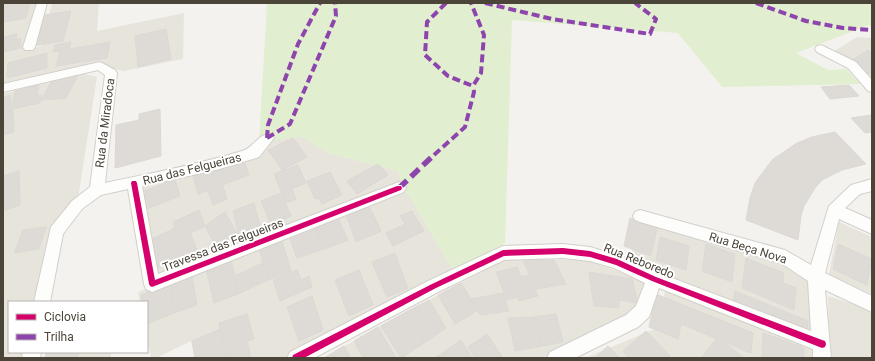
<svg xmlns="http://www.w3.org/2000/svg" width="875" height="361" font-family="Roboto,sans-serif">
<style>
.residential{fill:#e7e4dc}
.green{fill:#e1eecf}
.building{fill:#dedbd6;stroke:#dcd9d4}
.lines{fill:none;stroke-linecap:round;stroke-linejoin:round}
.minor-casing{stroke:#d2d0cb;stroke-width:2}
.minor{fill:#fdfdfc;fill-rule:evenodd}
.quiet-far1{stroke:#8e44ad;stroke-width:4;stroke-dasharray:8 4;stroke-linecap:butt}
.quiet{stroke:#8e44ad;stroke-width:5.5;stroke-dasharray:11 5.5;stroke-linecap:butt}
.cycleway-casing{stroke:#fff;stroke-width:2}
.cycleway{fill:#d6006c;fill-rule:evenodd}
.labels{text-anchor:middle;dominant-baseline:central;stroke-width:4;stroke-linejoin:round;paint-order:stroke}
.street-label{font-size:12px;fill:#4b4439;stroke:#fff}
</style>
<rect width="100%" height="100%" fill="#f4f2ee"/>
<g class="residential">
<path d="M3,3h35l-15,47 19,-4 10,-43h47l-2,28 87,-18 -1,46 -59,12 -24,-5 -97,22z"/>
<path d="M857,37l15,1v47l-39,-33z"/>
<path d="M84,74l13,3 -20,128 -21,27 -14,70h-33v50h23l-1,6h-28v-264z"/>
<path d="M304,137l24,16 70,18 4,13 -243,93 -16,-91 118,-30 10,-16z"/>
<path d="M407,192l47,80 -167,86h-92l-4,-17 -35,17h-5l-4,-21v-35h-7l-2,-10z"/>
<path d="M638,221l142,39 32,18 5,61 -188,-77z"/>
<path d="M839,222l33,15v57l-43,-20z"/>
<path d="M504,260h82l64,23 -5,33 -98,42h-223l54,-31z"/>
<path d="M665,291l149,56 1,11h-230l72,-30z"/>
<path d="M828,296l44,14v48h-43z"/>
<path d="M46,352h65v6h-66z"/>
</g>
<path class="green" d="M267,3h605v23l-3,-1 -73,28 32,17 18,-1 14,15 -138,3 -44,-54 -166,-13 -7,223 -51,29 -52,-88 -4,-13 -70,-18 -25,-16 -44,5z"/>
<g class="building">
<path d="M13,3h17l-4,15 -23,4v-17z"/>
<path d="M71,11l-8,30 -30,5 10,-31z"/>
<path d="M166,29l5,30 -33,8 -3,-31z"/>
<path d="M17,34l-1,6 5,-1v9l-18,4v-15z"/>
<path d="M71,42l-2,7 41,-7 -3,16 -51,8 4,-15 -7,1 2,-7z"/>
<path d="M868,50l4,3v20l-10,1 -11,-13z"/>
<path d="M47,53v15l-40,10 1,-15z"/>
<path d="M78,75l-12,23 -25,2 13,-23z"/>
<path d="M39,85l-2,11 4,-1 -1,8 -28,6 3,-18z"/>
<path d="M849,85l10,11 -29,3 -9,-12z"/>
<path d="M11,95v15l-8,2v-14z"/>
<path d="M160,109l1,47 -46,12 1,-43 23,-5v-6z"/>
<path d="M13,110l1,22 -11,3v-21z"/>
<path d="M872,115v17l-7,1 -14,-15z"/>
<path d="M835,132l31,32 -24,6 -20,10 -7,8 -11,18 -3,10 -3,24 -52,-20 4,-22 5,-15 17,-23 25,-17 15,-6z"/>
<path d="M293,138l14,19 -25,13 -14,-20z"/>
<path d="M243,158l6,17 -51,19 -5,-18z"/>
<path d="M378,164l10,11 -31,19 -10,-13z"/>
<path d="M298,165l8,18 -14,6 4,10 -10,4 -12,-29z"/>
<path d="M19,171l1,34 -17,6v-35z"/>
<path d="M330,172l12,23 -20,9 -3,-6 -4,1 -8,-18z"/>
<path d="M175,179l5,17 -36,14 -4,-17z"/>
<path d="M223,186l4,13 -14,6 -5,-13z"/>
<path d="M281,193l10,23 -20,9 -10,-24z"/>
<path d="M254,203l7,25 -22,8 -6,-25z"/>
<path d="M369,206l12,25 -25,11 -10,-27z"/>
<path d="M199,210l6,16 -15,7 7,17 -39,18 -8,-28 25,-12 -2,-6z"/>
<path d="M412,211l12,20 -31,15 -7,-13 19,-9 -5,-8z"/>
<path d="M225,212l13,23 -22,12 -11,-21z"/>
<path d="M338,218l10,22 -24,9 -10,-22z"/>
<path d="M630,218l27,10 -6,28 -27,-10z"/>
<path d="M46,227l-7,22 -25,4 9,-23z"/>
<path d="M314,227l10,22 -27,9 -8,-22z"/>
<path d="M660,237l29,9 -3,24 -30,-10z"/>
<path d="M282,241l9,30 -23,9 -9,-30z"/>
<path d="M706,244l29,10 -3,28 -30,-11z"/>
<path d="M838,244l34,15 -5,26 -34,-16z"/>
<path d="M395,253l13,35 -21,9 -15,-35z"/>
<path d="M746,258l38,15 -1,10 13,5 -2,22 -52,-22z"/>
<path d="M231,259l7,35 -24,9 -8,-34z"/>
<path d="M523,260h31l12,24 -30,5z"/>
<path d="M263,263l5,17 -30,14 -4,-18z"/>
<path d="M517,267l4,10 7,-2 10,21 -19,5 -1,-4 -11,3 -11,-28z"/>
<path d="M297,270l4,10 8,-4 3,11 -32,14 -7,-21z"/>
<path d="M359,270l14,35 -24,11 -14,-36z"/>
<path d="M589,272l43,7 6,24 -19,-3v8l-25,-2z"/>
<path d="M192,276l5,29 -23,8 -4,-30z"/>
<path d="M170,283l4,30 -27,11v-22h-5l-1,-7z"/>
<path d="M461,283l17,27 -23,14 -17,-29z"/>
<path d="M735,291l73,30v12l-75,-30z"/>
<path d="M503,293l6,18 -29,4 -9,-16z"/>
<path d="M656,294l97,39 -2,20 -70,-29 -3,15 -29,-12z"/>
<path d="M312,296l11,34 -24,11 -12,-34z"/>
<path d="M429,300l17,28 -22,15 -18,-31z"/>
<path d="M406,312l18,31 -23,15 -20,-32z"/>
<path d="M247,314l7,25 -7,2 4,17h-25l-7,-35z"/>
<path d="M556,314l7,28 -21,4 -8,-29z"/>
<path d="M534,317l8,29 -27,5 -7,-33z"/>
<path d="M378,327l18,31h-33l-9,-17z"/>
<path d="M220,329l6,29h-31l-3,-17z"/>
<path d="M646,331l26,27h-43l-6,-7z"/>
<path d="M763,333l41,15v10h-37l-5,-2z"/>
<path d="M487,334l16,24h-28l-7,-11z"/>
<path d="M718,337l26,21h-43z"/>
<path d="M461,340l11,18h-37z"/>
<path d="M344,346l7,12h-27z"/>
<path d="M608,346l12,12h-25z"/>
<path d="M46,352h32v6h-33z"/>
</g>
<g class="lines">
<defs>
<g id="minor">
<path d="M37,3h10l-12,44 -2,3h-8l-2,-3z"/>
<path d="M821,45l35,17 16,18v12l-4,-1 -20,-23 -31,-16 -2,-3 2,-3z"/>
<path d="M100,62l15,8 2,3 -12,110c46,-10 92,-18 137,-32 12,-3 17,-20 30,-16l2,3 -15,19 -43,13 -74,16 16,88 236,-90 5,-2 5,2 2,4 -2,4 -252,100 -6,-3 -2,-5 -16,-95 -27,6 -19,14 -19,25 -13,68h-16l17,-75 21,-26 18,-14 15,-112 -7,-5 -95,22v-8z"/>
<path d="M872,179v12l-12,3 -15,14 27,12v14l-33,-15 -14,54 47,23v16l-47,-22 6,68h-18v-9l-154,-61 -10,29 -11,10 -63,31h-28l3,-6 76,-37 10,-9 9,-23 -31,-15 -24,-7 -27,-3 -59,2 -64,31 -126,67h-27l3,-6 138,-71 75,-35 60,-2 27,3 33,10 36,16 152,58 -3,-50 -27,-18 -141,-41 -5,-2 -2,-4 2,-4 5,-2 145,40 26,15 18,-59 22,-21z"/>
<path d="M23,352h18l-1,6h-18z"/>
</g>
</defs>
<use href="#minor" class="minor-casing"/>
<use href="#minor" class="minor"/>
<g class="quiet-far1">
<path d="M446,3l-19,19 -2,33 23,21 25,10 8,-13 3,-38 -13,-32"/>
<path d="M485,3l67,16 98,15 6,-15 -21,-16"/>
<path d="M756,3l50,18 37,7 29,2"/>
<path d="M267,138l23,-14 46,-108 -1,-13"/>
<path d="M267,138l1,-13 30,-81 22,-41"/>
<path d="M434,155l31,-28 9,-35 -1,-6"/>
</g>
<path class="quiet" d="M399,188l36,-34"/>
<defs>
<g id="cycleway">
<path d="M132,181h4l1,2 18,97 242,-94h4l1,2 -1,2 -249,97 -2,-1 -1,-2 -18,-101z"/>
<path d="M563,248l27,3 27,8 39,18 166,63 3,1 1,3 -1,3 -3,1 -170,-67 -36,-16 -26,-8 -27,-3 -59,2 -68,32 -132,70h-12l1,-3 139,-71 69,-33 2,-1z"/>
</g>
</defs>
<use href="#cycleway" class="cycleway-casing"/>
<use href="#cycleway" class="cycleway"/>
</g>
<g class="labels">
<g class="street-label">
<text transform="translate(105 123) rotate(-83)">Rua da Miradoca</text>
<text transform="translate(192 169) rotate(-14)">Rua das Felgueiras</text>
<text transform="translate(223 245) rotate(-21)">Travessa das Felgueiras</text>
<text transform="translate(748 248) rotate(17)">Rua Beça Nova</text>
<text transform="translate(639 261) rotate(22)">Rua Reboredo</text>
</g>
</g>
<rect width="875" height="361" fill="none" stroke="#4b4439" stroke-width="8"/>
<rect x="8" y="301" width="140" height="52" fill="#ffffff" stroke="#b7b4b0"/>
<rect x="16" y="314" width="20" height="6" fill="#d6006c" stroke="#b7b4b0"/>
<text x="44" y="321" font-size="12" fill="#4b4439">Ciclovia</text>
<rect x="16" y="334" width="20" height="6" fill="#8e44ad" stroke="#b7b4b0"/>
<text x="44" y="341" font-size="12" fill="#4b4439">Trilha</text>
</svg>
